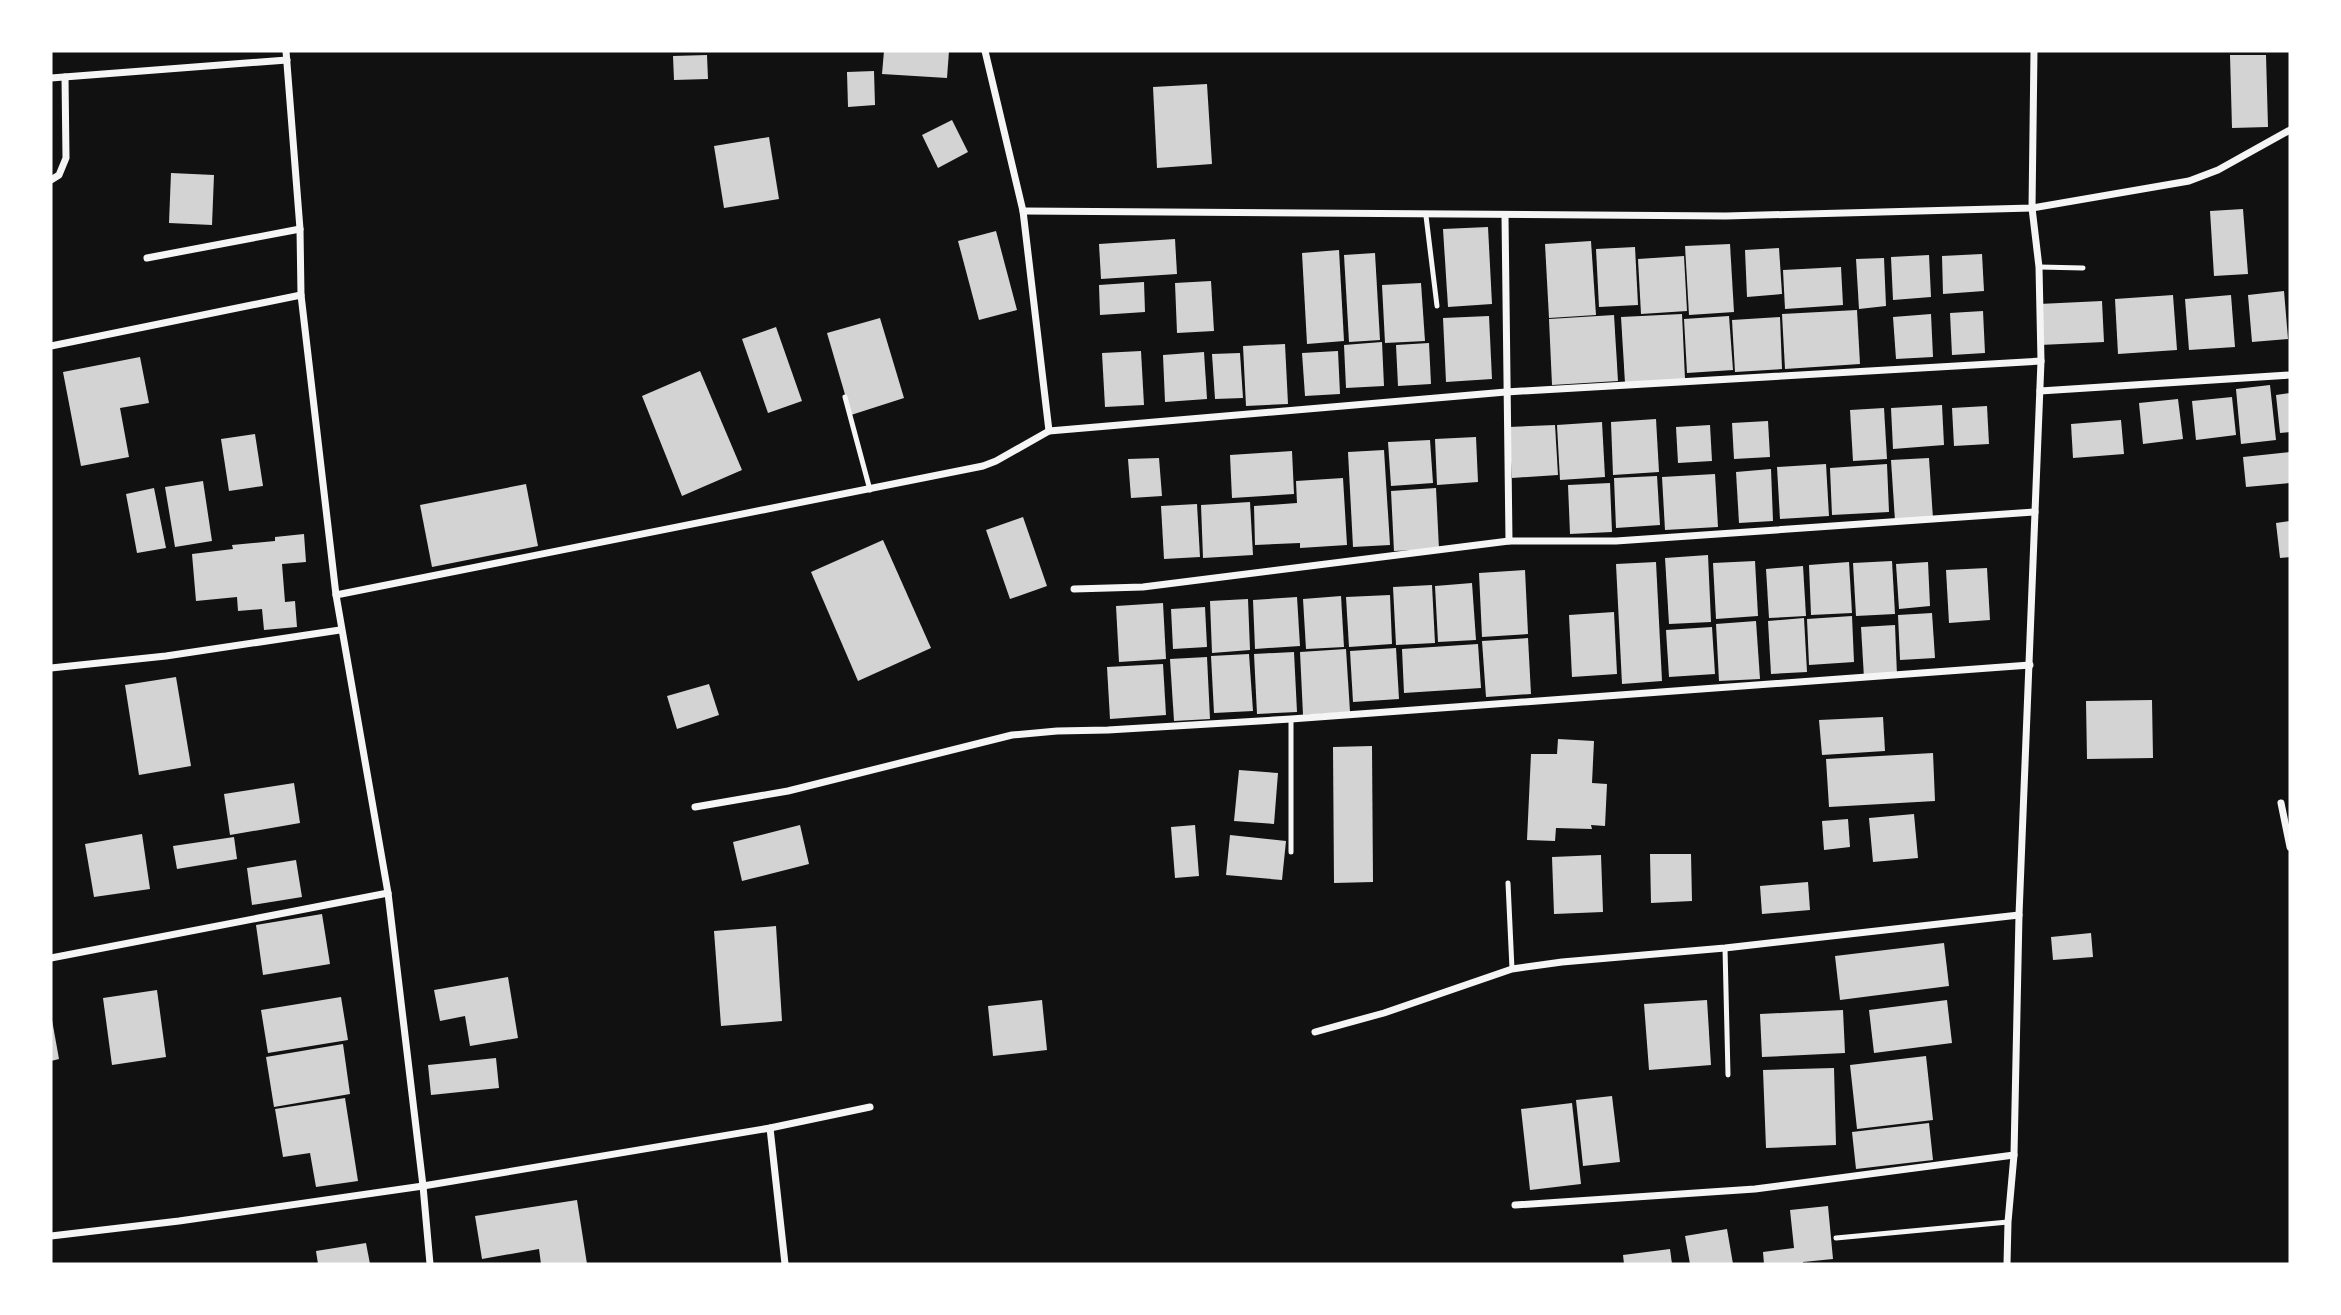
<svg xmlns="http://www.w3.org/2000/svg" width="2341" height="1315" font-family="Merriweather,serif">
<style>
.building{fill:#d3d3d3}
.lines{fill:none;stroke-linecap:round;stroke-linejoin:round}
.service{stroke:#f5f5f5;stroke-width:5}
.minor{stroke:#f5f5f5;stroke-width:7}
</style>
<rect width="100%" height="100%" fill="#111"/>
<g class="building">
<path d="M884,51h65l-2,27 -65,-4z"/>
<path d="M707,55l1,24 -34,1 -1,-24z"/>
<path d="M2230,55h36l2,72 -36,1z"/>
<path d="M874,71l1,34 -27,2 -1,-35z"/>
<path d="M1207,84l5,80 -55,4 -4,-81z"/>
<path d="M952,120l16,32 -30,16 -16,-33z"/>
<path d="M769,137l10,62 -55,9 -10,-62z"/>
<path d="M171,173l43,2 -2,50 -43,-2z"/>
<path d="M2243,209l5,65 -34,2 -4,-65z"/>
<path d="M1488,227l4,77 -44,3 -5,-78z"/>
<path d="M996,231l21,79 -38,10 -21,-79z"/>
<path d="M1175,239l2,35 -76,5 -2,-35z"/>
<path d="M1591,241l5,74 -47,3 -4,-74z"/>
<path d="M1730,244l4,68 -45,3 -4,-69z"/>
<path d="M1635,247l3,58 -39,2 -3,-58z"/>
<path d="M1779,248l3,46 -35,3 -2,-47z"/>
<path d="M1339,250l5,91 -37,3 -5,-91z"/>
<path d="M1375,253l5,87 -31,2 -5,-87z"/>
<path d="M1982,254l2,37 -41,3 -1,-38z"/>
<path d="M1929,255l2,42 -38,3 -2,-43z"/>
<path d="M1684,256l3,55 -46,3 -3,-55z"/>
<path d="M1884,258l2,48 -27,3 -3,-50z"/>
<path d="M1841,267l2,38 -58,4 -2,-39z"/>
<path d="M1211,281l3,50 -37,2 -2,-50z"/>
<path d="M1144,282l1,30 -45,3 -1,-30z"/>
<path d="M1421,283l4,58 -40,2 -3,-58z"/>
<path d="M2284,291l4,48 -36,3 -4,-47z"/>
<path d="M2173,295l4,55 -59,4 -3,-55z"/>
<path d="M2231,295l4,52 -46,3 -4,-51z"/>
<path d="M2102,301l2,41 -64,3 -1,-41z"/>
<path d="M1857,310l3,54 -75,5 -3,-55z"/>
<path d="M1983,311l2,42 -33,2 -2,-42z"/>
<path d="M1682,314l3,65 -60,4 -4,-66z"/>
<path d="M1931,314l2,43 -37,2 -3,-42z"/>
<path d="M1614,315l4,66 -66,4 -3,-66z"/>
<path d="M1489,316l3,63 -46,3 -3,-64z"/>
<path d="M1729,316l4,54 -46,3 -3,-54z"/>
<path d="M1780,317l2,52 -47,3 -3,-52z"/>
<path d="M880,318l24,80 -53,17 -24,-82z"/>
<path d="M776,327l26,74 -34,12 -26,-74z"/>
<path d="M1382,342l2,44 -38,2 -2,-43z"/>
<path d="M1429,343l2,41 -33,2 -2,-41z"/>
<path d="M1285,344l3,60 -42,2 -3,-60z"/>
<path d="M1141,351l3,54 -39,2 -3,-54z"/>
<path d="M1338,351l2,43 -35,2 -3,-43z"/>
<path d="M1204,352l3,47 -42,3 -2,-47z"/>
<path d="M1240,353l3,45 -28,1 -3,-45z"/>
<path d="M140,357l9,46 -29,5 9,49 -48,9 -18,-94z"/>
<path d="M700,371l42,99 -60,26 -40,-100z"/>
<path d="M2270,385l6,55 -35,4 -5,-55z"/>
<path d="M2290,393v39l-10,1 -4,-38z"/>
<path d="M2232,397l4,38 -40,5 -4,-39z"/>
<path d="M2178,399l5,40 -40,5 -4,-41z"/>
<path d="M1942,405l2,40 -51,4 -2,-41z"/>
<path d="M1987,406l2,38 -35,2 -2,-38z"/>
<path d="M1884,408l3,51 -34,2 -3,-51z"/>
<path d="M1656,419l3,53 -46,3 -2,-53z"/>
<path d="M2121,420l3,34 -51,4 -2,-34z"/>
<path d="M1768,421l2,36 -36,2 -2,-36z"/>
<path d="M1602,422l3,55 -45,3 -3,-55z"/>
<path d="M1555,425l3,50 -46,3 -3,-51z"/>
<path d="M1710,425l2,36 -34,2 -2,-36z"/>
<path d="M255,434l8,52 -34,5 -8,-52z"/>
<path d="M1476,437l2,45 -41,3 -2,-46z"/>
<path d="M1430,440l3,43 -42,3 -3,-44z"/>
<path d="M1384,450l6,95 -37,2 -5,-95z"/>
<path d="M1292,451l2,43 -62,4 -2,-43z"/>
<path d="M2290,452v31l-44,4 -3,-30z"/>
<path d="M1159,458l3,38 -31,2 -3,-39z"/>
<path d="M1929,458l4,61 -38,2 -4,-61z"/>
<path d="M1826,464l3,52 -49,3 -3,-52z"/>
<path d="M1887,464l2,48 -57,3 -2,-47z"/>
<path d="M1771,469l2,52 -34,2 -3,-51z"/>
<path d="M1715,474l3,53 -53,3 -3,-53z"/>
<path d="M1657,476l3,49 -44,3 -2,-50z"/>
<path d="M1343,478l4,67 -47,3v-5l-45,2 -1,-39 43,-3 -1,-22z"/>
<path d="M203,481l9,60 -37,6 -10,-60z"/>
<path d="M1610,483l2,49 -42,2 -2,-49z"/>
<path d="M526,484l12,62 -106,21 -12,-62z"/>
<path d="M154,488l12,60 -29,5 -11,-59z"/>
<path d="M1436,488l3,61 -45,2 -3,-60z"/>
<path d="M1250,502l3,53 -50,3 -2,-53z"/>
<path d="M1197,504l3,53 -36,2 -3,-53z"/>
<path d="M1023,517l24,69 -37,13 -24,-69z"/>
<path d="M2290,521v36l-10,1 -4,-35z"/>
<path d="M304,534l2,28 -24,2 3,38 10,-1 2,26 -33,3 -2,-21 -24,2 -1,-14 -41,4 -4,-47 41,-5 -1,-4 43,-4v-4z"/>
<path d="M883,540l48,108 -73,33 -47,-109z"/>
<path d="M1708,555l3,67 -42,2 -4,-66z"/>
<path d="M1755,561l3,55 -42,3 -3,-56z"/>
<path d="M1892,561l3,53 -39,2 -3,-53z"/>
<path d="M1656,562l6,119 -40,3 -6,-120z"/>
<path d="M1849,562l3,51 -41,2 -2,-50z"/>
<path d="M1928,562l2,44 -31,3 -3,-45z"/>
<path d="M1803,566l3,50 -37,2 -3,-49z"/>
<path d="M1987,568l3,52 -41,3 -3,-53z"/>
<path d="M1525,570l3,64 -46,3 -3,-64z"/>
<path d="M1472,583l4,57 -38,2 -3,-56z"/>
<path d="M1432,585l3,58 -39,2 -3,-58z"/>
<path d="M1390,595l2,49 -43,3 -3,-50z"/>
<path d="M1341,596l3,51 -38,2 -3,-50z"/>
<path d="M1297,597l3,49 -45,3 -2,-49z"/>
<path d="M1248,599l2,51 -38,3 -2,-52z"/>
<path d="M1163,603l3,56 -47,3 -3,-56z"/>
<path d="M1205,607l2,40 -34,2 -2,-40z"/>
<path d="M1614,612l3,62 -45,3 -3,-62z"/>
<path d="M1932,613l3,45 -35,2 -2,-45z"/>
<path d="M1852,616l2,46 -45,3 -2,-46z"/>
<path d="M1804,618l3,54 -36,2 -3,-53z"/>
<path d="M1756,621l4,58 -41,2 -3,-57z"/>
<path d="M1895,625l2,51 -33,2 -3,-51z"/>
<path d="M1712,627l3,47 -46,3 -3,-47z"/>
<path d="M1528,638l3,56 -45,3 -4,-56z"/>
<path d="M1478,644l3,44 -77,5 -2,-44z"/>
<path d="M1396,648l3,51 -46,3 -3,-51z"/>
<path d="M1346,649l4,63 -47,3 -3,-63z"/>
<path d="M1294,652l3,60 -40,2 -3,-60z"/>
<path d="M1249,654l4,57 -39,2 -3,-57z"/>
<path d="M1207,657l3,62 -36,2 -4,-62z"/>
<path d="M1163,664l3,51 -56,4 -3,-52z"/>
<path d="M176,677l15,89 -52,9 -14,-90z"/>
<path d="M709,684l10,31 -42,14 -10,-33z"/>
<path d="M2152,700l1,58 -66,1 -1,-58z"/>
<path d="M1883,717l2,34 -63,4 -3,-35z"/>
<path d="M1558,739l36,2 -2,42 15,1 -2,42 -14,-1 1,4 -36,-1 -1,13 -28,-1 4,-86h26z"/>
<path d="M1372,746l1,136 -39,1 -1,-136z"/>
<path d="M1933,753l2,48 -106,6 -3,-48z"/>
<path d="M1239,770l39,3 -4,51 -40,-3z"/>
<path d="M294,783l6,40 -70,12 -6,-41z"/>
<path d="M1914,814l4,44 -45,4 -4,-44z"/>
<path d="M1848,819l2,28 -26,3 -2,-29z"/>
<path d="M800,825l9,39 -67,17 -9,-39z"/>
<path d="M1195,825l4,51 -24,2 -4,-51z"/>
<path d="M142,834l8,55 -56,8 -9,-53z"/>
<path d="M1230,835l56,6 -4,39 -56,-5z"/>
<path d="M234,837l3,22 -60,10 -4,-23z"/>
<path d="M1650,854h41l1,47 -41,2z"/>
<path d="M1601,855l2,57 -49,2 -2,-57z"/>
<path d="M296,860l6,37 -50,8 -5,-37z"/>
<path d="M1808,882l2,28 -48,4 -2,-28z"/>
<path d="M322,914l8,50 -67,11 -7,-50z"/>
<path d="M776,926l6,95 -61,5 -7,-95z"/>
<path d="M2091,933l2,24 -40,3 -2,-23z"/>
<path d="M1944,943l5,43 -109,14 -5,-44z"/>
<path d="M508,977l10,61 -48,8 -5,-30 -25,5 -6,-31z"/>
<path d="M157,990l9,67 -54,8 -9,-67z"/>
<path d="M341,997l7,43 -80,13 -7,-43z"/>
<path d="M1042,1000l5,50 -54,6 -5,-50z"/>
<path d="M1707,1000l4,65 -62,5 -5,-66z"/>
<path d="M1947,1000l5,43 -78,10 -5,-43z"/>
<path d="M1843,1010l2,43 -83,4 -2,-43z"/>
<path d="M52,1020l7,39 -8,2v-40z"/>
<path d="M343,1044l7,50 -76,13 -8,-50z"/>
<path d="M1926,1056l7,64 -76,9 -7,-64z"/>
<path d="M496,1058l3,30 -68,7 -3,-30z"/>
<path d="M1834,1068l2,77 -70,3 -3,-78z"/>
<path d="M1612,1096l8,66 -37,4 -7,-66z"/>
<path d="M345,1098l13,83 -42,6 -6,-34 -27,4 -8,-48z"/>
<path d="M1572,1103l9,81 -51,6 -9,-81z"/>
<path d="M1929,1123l4,37 -77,9 -4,-37z"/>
<path d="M577,1200l10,64h-46l-2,-15 -57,10 -7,-43z"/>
<path d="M1828,1206l5,53 -30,3v2h-39l-1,-12 31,-4 -4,-38z"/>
<path d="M1727,1229l6,35h-43l-5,-28z"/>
<path d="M366,1243l4,21h-52l-2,-13z"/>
<path d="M1670,1249l2,15h-48l-1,-9z"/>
</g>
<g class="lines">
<g class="service">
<path d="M1426,216l11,90"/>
<path d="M2039,267l44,1"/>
<path d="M845,397l25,93"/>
<path d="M1291,852v-133"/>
<path d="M1508,883l4,86"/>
<path d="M1725,948l3,127"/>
<path d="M1836,1238l172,-16"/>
</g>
<g class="minor">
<path d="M286,51l14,178 1,66 35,300 52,298 35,293 7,78"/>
<path d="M985,51l38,160 26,220 457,-39 535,-31"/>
<path d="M51,78l236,-18"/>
<path d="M51,180l8,-5 7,-17 -1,-81"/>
<path d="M1023,211l703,5 306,-8 157,-27 29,-11 72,-40"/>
<path d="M1505,216l4,325"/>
<path d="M147,258l153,-29"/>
<path d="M51,346l250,-51"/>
<path d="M2040,391l250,-16"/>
<path d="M1074,589l69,-2 366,-46h107l419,-29"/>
<path d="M336,595l647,-129 13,-5 53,-30"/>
<path d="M51,668l115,-12 174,-26"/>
<path d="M2281,803l9,44"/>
<path d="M695,807l93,-16 224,-56 45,-4 51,-1 183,-11 739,-54"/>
<path d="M51,958l337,-65"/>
<path d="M1315,1032l69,-19 128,-44 50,-7 163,-14 294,-33"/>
<path d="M770,1128l15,136"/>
<path d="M1515,1205l240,-16 259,-34"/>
<path d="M51,1236l128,-15 244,-35 347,-58 100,-21"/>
<path d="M2007,1264l1,-42 6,-67 5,-240 22,-554 -2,-94 -7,-59 2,-157"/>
</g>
</g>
<rect width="2341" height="1315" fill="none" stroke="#ffffff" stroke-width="105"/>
</svg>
